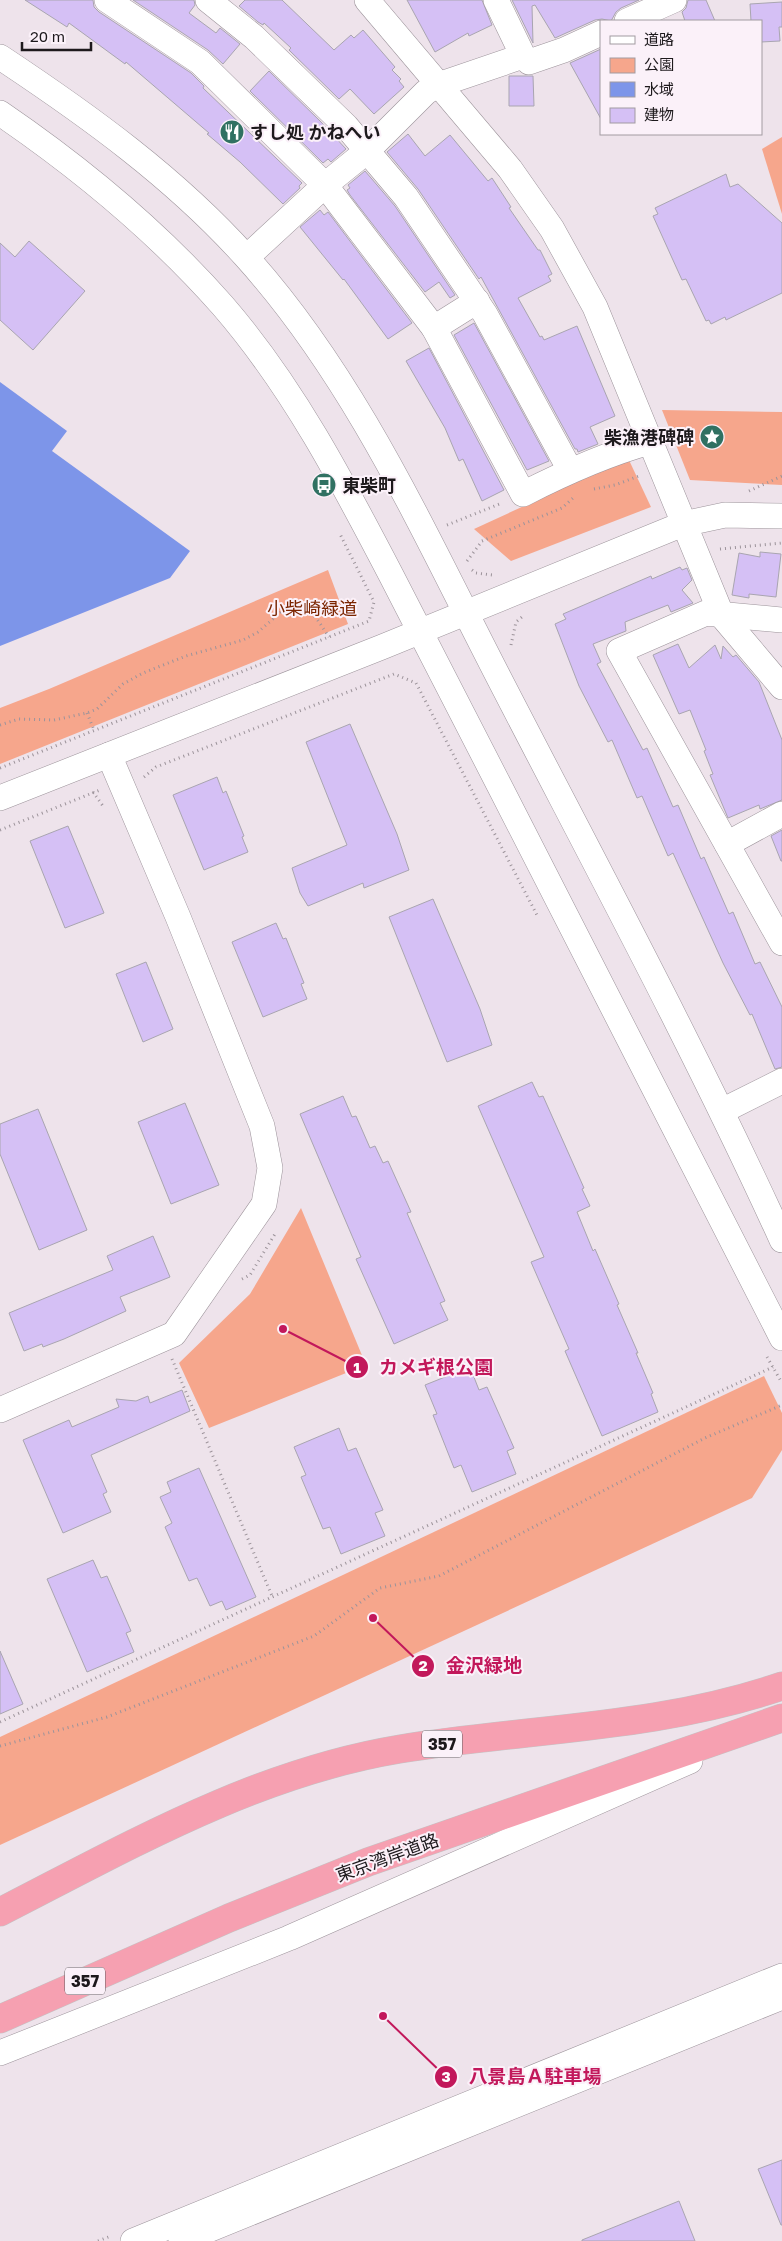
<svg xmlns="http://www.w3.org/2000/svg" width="782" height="2241" font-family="'Golos Text','Noto Sans JP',sans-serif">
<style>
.green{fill:#f6a68c}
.water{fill:#7d95e9}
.building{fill:#d5c0f5;stroke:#a9a5b0}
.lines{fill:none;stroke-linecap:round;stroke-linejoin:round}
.minor-casing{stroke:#9d949b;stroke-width:26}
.highway-casing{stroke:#c4c3c4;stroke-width:29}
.path{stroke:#9c939a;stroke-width:3;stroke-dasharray:1 4;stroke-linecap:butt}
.minor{stroke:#fff;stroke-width:25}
.highway{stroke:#f6a0b1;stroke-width:28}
.labels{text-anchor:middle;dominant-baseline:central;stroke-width:4;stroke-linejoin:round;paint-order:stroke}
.shield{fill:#fbf1f9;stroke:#605a5e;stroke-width:1}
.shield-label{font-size:16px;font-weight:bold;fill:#1d191c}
.poi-label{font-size:18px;font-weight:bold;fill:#1d191c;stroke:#fbf1f9;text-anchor:start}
.park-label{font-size:18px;fill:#7b2500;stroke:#fbf1f9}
.street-label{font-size:18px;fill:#1d191c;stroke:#fbf1f9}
.leader{fill:none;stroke:#c2185b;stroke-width:2}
.callout-dot{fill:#c2185b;stroke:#fbf1f9;stroke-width:2}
.mark-label{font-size:15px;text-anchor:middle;font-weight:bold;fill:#fff}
.callout-label{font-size:19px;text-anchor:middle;font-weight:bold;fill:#c2185b;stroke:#fbf1f9;stroke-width:4;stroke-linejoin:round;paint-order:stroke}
</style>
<rect width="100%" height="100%" fill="#eee3eb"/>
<g class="green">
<path d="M782,137v77l-20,-65z"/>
<path d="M662,410l120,2v73l-92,-5z"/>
<path d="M628,458l23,49 -140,54 -37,-32z"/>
<path d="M328,570l20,54 -348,140v-56l49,-19z"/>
<path d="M301,1208l65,157 -157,63 -30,-65 71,-69z"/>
<path d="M764,1376l18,37v37l-30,48 -752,347v-108z"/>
</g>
<path class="water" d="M0,382l67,49 -15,20 138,100 -20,27 -170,68z"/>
<g class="building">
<path d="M25,0h68l1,7 5,5 92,61 13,13 -1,2 99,95 -3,3 1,2 -17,16 -43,-42 -33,-28 2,-1 -83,-71 -1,2 -56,-41 -2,4z"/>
<path d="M133,0h61l1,5 -6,8 27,20 4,-5 20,16 -17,20 -15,-14z"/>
<path d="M245,0h37l52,50 17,-15 3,3 9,-8 32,37 -3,3 9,9 -2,2 5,6 -30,27 -24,-25 -11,10 -50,-49 2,-2 -27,-25 -1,2 -5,-3 -19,-16z"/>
<path d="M407,0h75l10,25 -23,11 -1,-3 -33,19z"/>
<path d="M512,0h127l-18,8 -5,4 -5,9 -9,-2 -7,1 -40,18 -20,-33 -3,1 1,37z"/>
<path d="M688,0h18l9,21h-30l-3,-9 4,-4z"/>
<path d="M782,2v25h-3l1,14 -19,1v-21h-10l-1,-17z"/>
<path d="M601,49v70l-31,-56z"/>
<path d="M269,71l52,51 25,27 -15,13 -3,-3 -5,4 -73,-72z"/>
<path d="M509,76h24l1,30h-25z"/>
<path d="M408,134l17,22 25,-21 38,46 4,-3 19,29 -2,1 29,42h2l12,24 -4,2 3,5 -33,17 22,39 2,-1 2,4 33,-14 38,90 -25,11 8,17 -20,8 -1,-3h-2l-94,-172 -2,2 -61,-90 -31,-37z"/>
<path d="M365,171l30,35 60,89 -5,3 -11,-16 -14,10 -75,-97 -3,-5 3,-2 -2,-3z"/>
<path d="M726,174l4,13 8,-3 44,39v70l-56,27 -1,-3 -14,7 -2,-4 -3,1 -20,-42 -4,1 -29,-64 5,-2 -3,-6z"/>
<path d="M320,210l4,5 4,-3 84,111 -24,16 -44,-60 -1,1 -43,-53z"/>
<path d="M29,241l56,50 -52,59 -33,-30v-77l15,14z"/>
<path d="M474,323l75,138 -22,9 -73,-135z"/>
<path d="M429,348l75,142 -22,11 -19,-42 -4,2 -14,-33 -39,-67z"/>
<path d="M760,552l21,2 -5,43 -27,-3v4l-17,-3 7,-42 21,4z"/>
<path d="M680,567l2,3 5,-2 5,12 -10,10 11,13 -22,9 -3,-7 -43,17 1,9 -33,13 8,18 -4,2 46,86 4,-2 26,59 5,-2 23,54 3,-2 25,57 4,-2 22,52 5,-2 22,45v60l-7,2 -23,-55 -2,1 -27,-52 -50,-110 -5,3 -26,-60 -5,2 -25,-58 -4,2 -29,-56 -24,-62 11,-5 -3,-5 88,-38 1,3z"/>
<path d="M678,644l11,24 26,-23 6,14 2,-13 10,11 3,-2 23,27 23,58v60l-22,9 -1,-4 -31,13 -18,-43 3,-1 -9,-23 2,-1 -16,-40 -11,4 -26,-59z"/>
<path d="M350,724l47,110 12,36 -45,18 -1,-5 -55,23 -8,-13 -8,-25 55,-23 -41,-103z"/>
<path d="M217,777l6,16 3,-2 18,45 -2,1 6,15 -44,18 -31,-75z"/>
<path d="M68,826l36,87 -39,15 -35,-87z"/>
<path d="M782,830v31h-1l-10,-25z"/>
<path d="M433,899l47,110 12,36 -45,17 -58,-145z"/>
<path d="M276,923l7,16 3,-1 18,45 -3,1 6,15 -44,18 -31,-75z"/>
<path d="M146,962l27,67 -30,13 -27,-68z"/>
<path d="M532,1082l7,15 4,-1 41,92 -2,1 8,17 -13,6 16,39 2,-2 24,55 -2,1 21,48h-2l17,40 -2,1 7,18 -56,24 -37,-85 4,-2 -38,-87 13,-5 -66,-151z"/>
<path d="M343,1096l9,21 4,-1 14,32 5,-2 8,17 5,-2 23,51 -4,1 38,88 -5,2 8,17 -54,24 -38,-85 5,-2 -61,-143z"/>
<path d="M185,1103l34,82 -48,19 -33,-82z"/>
<path d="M38,1109l49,121 -48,20 -39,-96v-30z"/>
<path d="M153,1236l17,41 -50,20 6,14 -62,28 -21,8 -1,-3 -18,7 -15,-38 104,-43 -6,-14z"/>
<path d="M470,1367l9,23 8,-3 12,27 15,34 -7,3 9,23 -44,18 -11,-27 -7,3 -21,-53 4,-1 -12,-29z"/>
<path d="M182,1390l8,21 -99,44 16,37 -4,2 8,18 -48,21 -40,-93 46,-20 3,7 47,-20 -3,-8 20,2 12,-5 2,7z"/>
<path d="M339,1428l9,23 8,-3 12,28 15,34 -8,3 10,23 -44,18 -11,-27 -7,2 -22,-52 5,-2 -12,-28z"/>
<path d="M199,1468l57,129 -30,13 -4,-9 -12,5 -13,-28 -8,3 -24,-54 7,-4 -12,-26 11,-5 -4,-10z"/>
<path d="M93,1560l8,18 6,-2 24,55 -5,2 8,19 -47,20 -40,-93z"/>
<path d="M0,1651l23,53 -23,10z"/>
<path d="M782,2160v65h-1l-23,-56z"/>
<path d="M679,2201l16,40h-113v-1z"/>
</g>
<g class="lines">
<defs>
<g id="minor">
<path d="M107,0l93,62 125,123 109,143 89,166c41,-21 83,-40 127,-52"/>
<path d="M208,0l46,37 92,89 60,71 79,117 85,156"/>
<path d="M367,0l143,169 42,60 43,78 127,309 60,71"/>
<path d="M496,0l27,56"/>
<path d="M627,21l47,-21"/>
<path d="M0,57c89,59 175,121 246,200 110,122 178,276 253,421 96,186 196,371 283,562"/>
<path d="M0,113c82,56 157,118 223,193 70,81 119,175 168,269 36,70 72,140 108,210 95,184 188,369 283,553"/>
<path d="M247,257l78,-72 42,-34 59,-59 12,-7 85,-29 6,6 35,-12 37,-17"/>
<path d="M434,328l43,-27"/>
<path d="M782,620l-76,-7 -87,38 163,292"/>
<path d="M0,798l382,-151 301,-123 42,-9 57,1"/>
<path d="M727,844l55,-30"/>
<path d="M722,1111l60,-30"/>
<path d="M0,1410l174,-76 90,-130 6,-36 -8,-42 -84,-209 -69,-162"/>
<path d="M0,2053l289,-115 401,-177"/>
<path d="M133,2241l649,-265"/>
<path d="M181,2241l601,-244"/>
</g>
<g id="highway">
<path d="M0,1912c129,-66 255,-139 400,-163 129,-21 256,-20 382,-63"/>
<path d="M0,2019l229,-101 139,-56 414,-144"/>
</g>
</defs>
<use href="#minor" class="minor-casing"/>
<use href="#highway" class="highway-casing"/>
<g class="path">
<path d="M594,489l21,-4 24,-9"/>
<path d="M749,491l33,-15"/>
<path d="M447,525l55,-22"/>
<path d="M720,549l62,-6"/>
<path d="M467,561l15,-20 80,-33 11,-10"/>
<path d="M472,570l4,3 16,2"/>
<path d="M511,645l5,-23 6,-5"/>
<path d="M87,713l7,17"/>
<path d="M0,725l19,-6 35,1 33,-7 10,-4 26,-25 20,-11 43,-17 57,-16 15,-8 23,-20 17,-7 8,3 11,11 12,18"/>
<path d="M0,768l369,-147 5,-19 -34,-68"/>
<path d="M144,777l12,-10 238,-93 22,9 122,234"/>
<path d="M93,792l10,14"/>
<path d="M0,830l100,-40"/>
<path d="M242,1279l8,-4 25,-41"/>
<path d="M767,1357l15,26"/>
<path d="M172,1359l100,237"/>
<path d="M0,1722l773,-355"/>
<path d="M0,1746l107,-29 207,-81 66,-48 59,-12 266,-138 77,-33"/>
<path d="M98,2241l13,-5"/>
</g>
<use href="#minor" class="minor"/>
<use href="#highway" class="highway"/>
</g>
<defs>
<symbol id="restaurant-disc" viewBox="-11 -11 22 22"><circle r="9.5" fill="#307162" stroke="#fbf1f9"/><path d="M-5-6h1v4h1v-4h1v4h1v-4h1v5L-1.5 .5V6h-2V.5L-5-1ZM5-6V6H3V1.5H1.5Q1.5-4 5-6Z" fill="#fff"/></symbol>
<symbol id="sight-disc" viewBox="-11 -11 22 22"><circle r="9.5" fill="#307162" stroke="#fbf1f9"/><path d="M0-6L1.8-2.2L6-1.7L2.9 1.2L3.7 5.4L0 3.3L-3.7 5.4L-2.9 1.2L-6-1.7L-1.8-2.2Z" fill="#fff"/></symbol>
<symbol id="bus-disc" viewBox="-11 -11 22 22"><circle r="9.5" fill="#307162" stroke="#fbf1f9"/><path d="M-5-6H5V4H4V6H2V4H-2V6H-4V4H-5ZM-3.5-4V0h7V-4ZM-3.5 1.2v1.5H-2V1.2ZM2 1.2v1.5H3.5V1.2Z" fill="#fff"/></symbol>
</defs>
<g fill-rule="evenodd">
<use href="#restaurant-disc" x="218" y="118" width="28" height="28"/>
<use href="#sight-disc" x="698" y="423" width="28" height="28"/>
<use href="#bus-disc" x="310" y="471" width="28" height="28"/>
</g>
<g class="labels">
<g class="shield">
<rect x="422" y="1730.5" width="40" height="27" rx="4"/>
<rect x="65" y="1967.5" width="40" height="27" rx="4"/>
</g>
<g class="shield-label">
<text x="442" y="1744">357</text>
<text x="85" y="1981">357</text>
</g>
<g class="poi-label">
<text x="250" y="132">すし処 かねへい</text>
<text x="694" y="437" text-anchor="end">柴漁港碑碑</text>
<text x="342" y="485">東柴町</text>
</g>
<g class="park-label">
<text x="312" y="608">小柴崎緑道</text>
</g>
<g class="street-label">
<text transform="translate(387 1857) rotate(-20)">東京湾岸道路</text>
</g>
</g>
<path class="leader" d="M283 1329L357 1367M373 1618L423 1666M383 2016L446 2077"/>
<g class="callout-dot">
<circle cx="283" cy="1329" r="5"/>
<circle cx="373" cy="1618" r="5"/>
<circle cx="383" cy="2016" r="5"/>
<circle cx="357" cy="1367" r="12"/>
<circle cx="423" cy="1666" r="12"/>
<circle cx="446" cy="2077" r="12"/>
</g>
<g class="mark-label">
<text x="357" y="1373">1</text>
<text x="423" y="1671">2</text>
<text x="446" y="2082">3</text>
</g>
<g class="callout-label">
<text x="436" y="1374">カメギ根公園</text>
<text x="484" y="1672">金沢緑地</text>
<text x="535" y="2083">八景島Ａ駐車場</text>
</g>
<rect x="600" y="20" width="162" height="115" fill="#fbf1f9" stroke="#a29ba1"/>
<rect x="610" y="36" width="25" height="8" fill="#ffffff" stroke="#a29ba1"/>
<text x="644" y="45" font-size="15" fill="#1d191c">道路</text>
<rect x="610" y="58" width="25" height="15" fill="#f6a68c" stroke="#a29ba1"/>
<text x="644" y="70" font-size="15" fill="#1d191c">公園</text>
<rect x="610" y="82" width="25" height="15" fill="#7d95e9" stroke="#a29ba1"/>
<text x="644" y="95" font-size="15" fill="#1d191c">水域</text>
<rect x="610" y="108" width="25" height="15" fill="#d5c0f5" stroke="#a29ba1"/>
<text x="644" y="120" font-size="15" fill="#1d191c">建物</text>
<path d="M22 42v8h69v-8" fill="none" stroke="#1d191c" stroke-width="2.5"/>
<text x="30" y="42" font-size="15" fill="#1d191c" stroke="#fbf1f9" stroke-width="4" paint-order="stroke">20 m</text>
</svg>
